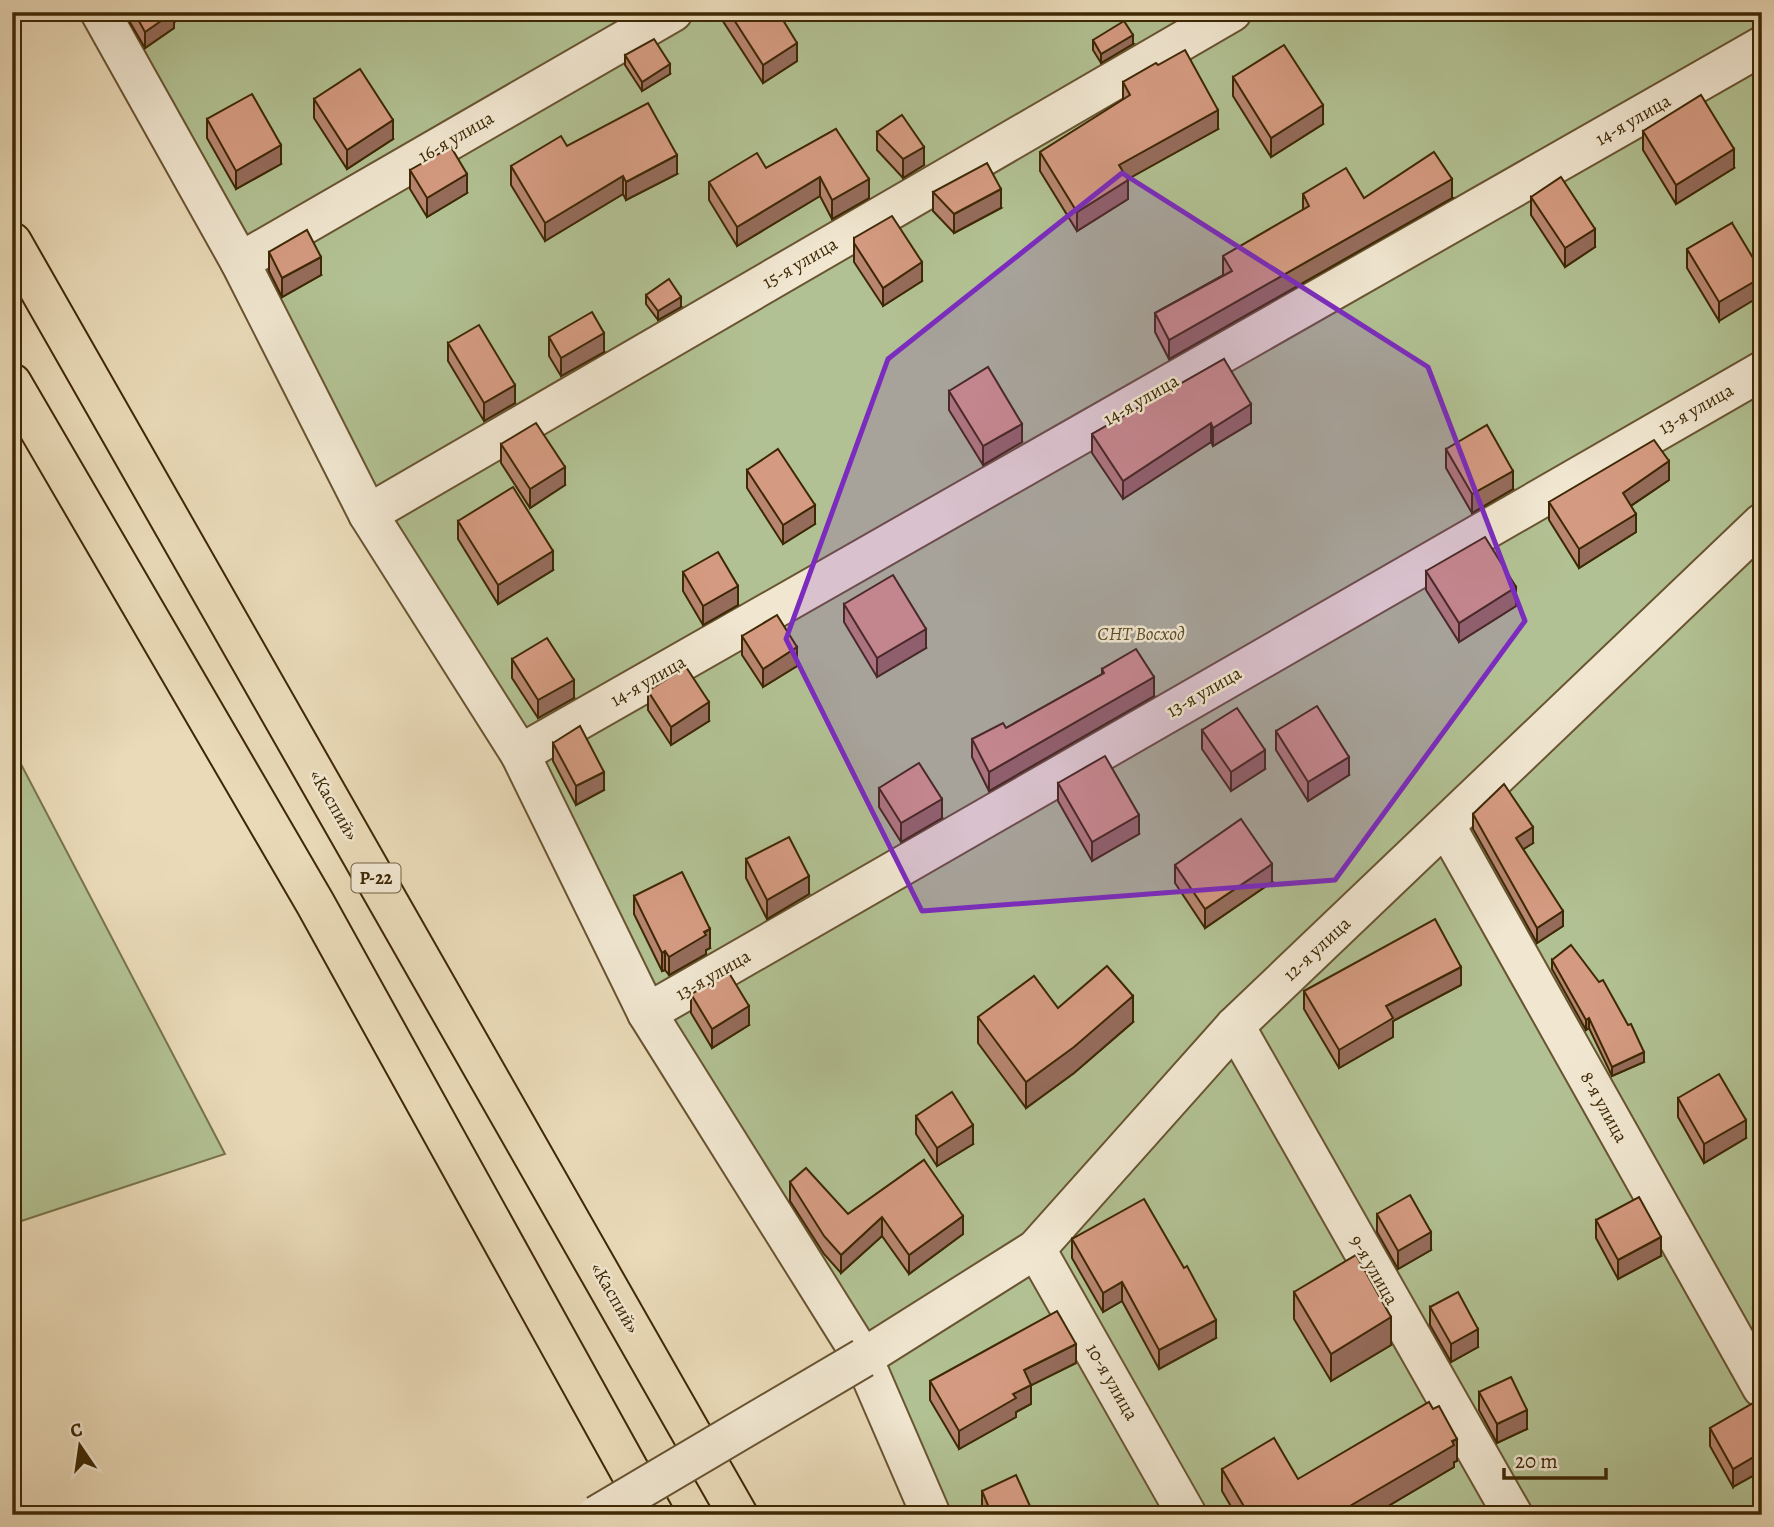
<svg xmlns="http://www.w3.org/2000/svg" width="1774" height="1527" font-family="Alegreya,serif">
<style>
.green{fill:#b2c193;stroke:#78744c;stroke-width:2}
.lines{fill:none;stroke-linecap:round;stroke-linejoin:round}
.minor-casing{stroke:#695431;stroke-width:42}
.trunk-casing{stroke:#3e2804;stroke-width:42}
.minor{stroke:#f1e7d1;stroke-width:38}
.trunk{stroke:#eadab8;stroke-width:38}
.minor-bridge-casing{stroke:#695431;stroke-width:42;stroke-linecap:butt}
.minor-bridge{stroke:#f1e7d1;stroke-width:38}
.wall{fill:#b78570;stroke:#3e2804;stroke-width:2}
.shaded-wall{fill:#956c5b;stroke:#3e2804;stroke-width:2}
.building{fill:#d59b82;stroke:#3e2804;stroke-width:2}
.marked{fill:#7b2cbf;fill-opacity:0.2;stroke:#7b2cbf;stroke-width:5;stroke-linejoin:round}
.labels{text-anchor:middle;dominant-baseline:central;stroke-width:5;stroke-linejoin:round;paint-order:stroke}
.shield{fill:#f1e7d1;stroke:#746142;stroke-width:2}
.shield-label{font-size:18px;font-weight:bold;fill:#3e2804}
.street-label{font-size:19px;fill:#3e2804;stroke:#f1e7d1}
.park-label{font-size:19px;font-style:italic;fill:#5b4e28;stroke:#f1e7d1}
</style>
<rect width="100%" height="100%" fill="#eadab8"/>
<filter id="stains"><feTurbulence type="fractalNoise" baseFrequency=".00286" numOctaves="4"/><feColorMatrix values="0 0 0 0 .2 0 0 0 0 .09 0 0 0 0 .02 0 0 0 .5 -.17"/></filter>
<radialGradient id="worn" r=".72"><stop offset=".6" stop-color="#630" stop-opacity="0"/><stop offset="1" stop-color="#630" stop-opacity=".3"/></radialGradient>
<g class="green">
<path d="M83,12h1679v1503h-838l-46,-113 -364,-626 -378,-678z"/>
<path d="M12,747l213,407 -213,70z"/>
</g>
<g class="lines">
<defs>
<g id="minor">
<path d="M100,12l140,250 128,252 152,240 127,259 216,345 68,157"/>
<path d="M240,262l433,-250"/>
<path d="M368,514l864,-502"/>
<path d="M520,754l1242,-708"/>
<path d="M1446,826l316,562"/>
<path d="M647,1013l1115,-642"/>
<path d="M1235,1026l278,489"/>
<path d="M1036,1249l151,266"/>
<path d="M863,1358l173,-109 199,-223 527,-503"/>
</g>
<g id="trunk">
<path d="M12,242l726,1273"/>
<path d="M12,383l303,520 339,612"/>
</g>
</defs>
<use href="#minor" class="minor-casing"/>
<use href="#trunk" class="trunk-casing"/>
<use href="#minor" class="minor"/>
<use href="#trunk" class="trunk"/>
<defs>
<path id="minor-bridge" d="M597,1515l266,-157"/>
</defs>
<use href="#minor-bridge" class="minor-bridge-casing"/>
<use href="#minor-bridge" class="minor-bridge"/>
</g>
<g class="wall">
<path d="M124,12h64v3l-14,7v6l-29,20z"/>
<path d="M717,12h61l19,49 -34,22z"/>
<path d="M1093,40l40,4 -32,19 -8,-13z"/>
<path d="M625,55l45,19 -28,17 -17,-26z"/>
<path d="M1233,77l90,47 -52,33 -38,-61z"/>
<path d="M1123,82l95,47 -91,50 1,20 -51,32 -37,-60v-19l83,-52z"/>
<path d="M314,99l79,40 -46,30 -33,-51z"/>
<path d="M207,119l74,45 -45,25 -29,-51z"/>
<path d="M836,129l33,69 -37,21 -12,-23 -83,50 -28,-46v-18l57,-14z"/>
<path d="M1643,131l91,37 -58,36 -33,-54z"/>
<path d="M877,132l47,33 -21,13 -26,-28z"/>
<path d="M567,146l110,28 -51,26 -3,-6 -78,47 -34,-56v-19z"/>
<path d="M410,170l57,23 -40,24 -17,-28z"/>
<path d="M933,192l68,16 -47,25 -21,-22z"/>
<path d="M1303,194l61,4h88l-283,161 -14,-27v-19l68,-38v-19l80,-46z"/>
<path d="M1531,197l64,50 -30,20 -34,-52z"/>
<path d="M1732,223l-13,98 -32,-53v-19z"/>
<path d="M854,238l68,43 -39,25 -29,-44z"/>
<path d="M269,252l52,23 -39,22 -13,-26z"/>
<path d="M646,295l35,12 -23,13 -12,-16z"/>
<path d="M549,337l55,15 -43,24 -12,-20z"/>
<path d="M448,343l67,60 -31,18 -36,-60z"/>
<path d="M1224,359l27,64 -38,23 -2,-4 -88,57 -31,-46v-19z"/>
<path d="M949,391l73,51 -39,23 -34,-55z"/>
<path d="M501,444l64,41 -35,23 -29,-45z"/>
<path d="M1446,449l67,40 -41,24 -26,-45z"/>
<path d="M747,470l68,54 -32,20 -36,-56z"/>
<path d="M1669,480l-38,26 5,26 -57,36 -30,-48v-18z"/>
<path d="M458,521l95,49 -55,34 -40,-65z"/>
<path d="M1426,571l90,35 -57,36 -33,-52z"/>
<path d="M683,572l55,33 -35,20 -20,-34z"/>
<path d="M844,604l82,44 -49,29 -33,-55z"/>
<path d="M742,636l55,30 -34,21 -21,-32z"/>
<path d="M512,659l62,39 -36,20 -26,-40z"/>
<path d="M1102,669l52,27 -165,95 -17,-34v-18l34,-11 96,-54z"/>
<path d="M648,691l61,30 -38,24 -23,-35z"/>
<path d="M1202,730l63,39 -34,22 -29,-42z"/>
<path d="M1276,731l73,44 -41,26 -32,-51z"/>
<path d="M553,743l51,47 -28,15 -23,-44z"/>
<path d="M1058,783l81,51 -47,27 -34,-60z"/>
<path d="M879,788l63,30 -41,24 -22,-35z"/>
<path d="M1473,814l60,29 -10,6 40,77 -26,17 -64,-114z"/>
<path d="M746,859l63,35 -42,25 -21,-41z"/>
<path d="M1175,865l97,17 -67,46 -30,-45z"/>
<path d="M634,896l76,52 -4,2v4l-37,21 -4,-5 -3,1 -28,-57z"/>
<path d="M1552,960l92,102 -32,14 -23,-48 -3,2 -34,-61z"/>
<path d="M1461,985l-68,36v16l-54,31 -35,-59v-18z"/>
<path d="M691,994l58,31 -37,23 -21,-35z"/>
<path d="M1058,1008l75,14 -59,51 -48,35 -48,-65v-26z"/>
<path d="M1678,1098l68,40 -42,25 -26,-46z"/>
<path d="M916,1116l57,28 -36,22 -21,-32z"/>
<path d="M924,1160l39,74 -54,40 -27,-38 -41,37 -17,-19 -34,-53v-19l58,32z"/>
<path d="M1377,1214l54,36 -33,19 -21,-37z"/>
<path d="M1596,1220l65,36 -43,23 -22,-41z"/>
<path d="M1072,1239l144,99 -57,31 -37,-68 -19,11 -31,-54z"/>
<path d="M1294,1292l97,53 -60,36 -37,-62z"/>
<path d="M1762,1304v39l-9,-16v-19z"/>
<path d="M1430,1307l48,40 -27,15 -21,-37z"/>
<path d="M1076,1363l-45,22v19l-15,8v5l-57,32 -29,-49v-19z"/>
<path d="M1479,1392l48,37 -30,14 -18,-33z"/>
<path d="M1755,1402l-22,85 -23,-41v-18z"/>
<path d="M1457,1461l-3,1v5l-81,48h-137l-14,-24v-22l76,10z"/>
<path d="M982,1491l52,24h-50l-2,-5z"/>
</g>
<g class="shaded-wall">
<path d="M171,12h17v3l-14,7v6l-29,20v-16z"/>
<path d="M1133,35v9l-32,19v-9z"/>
<path d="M797,43v18l-34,22v-18z"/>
<path d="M670,64v10l-28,17v-9z"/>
<path d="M1323,105v19l-52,33v-19z"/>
<path d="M1218,110v19l-99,55v-19z"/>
<path d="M393,120v19l-46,30v-19z"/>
<path d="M281,145v19l-45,25v-18z"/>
<path d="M924,147v18l-21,13v-19z"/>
<path d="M1734,149v19l-58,36v-19z"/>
<path d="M677,155v19l-51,26v-18z"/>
<path d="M467,174v19l-40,24v-19z"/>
<path d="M623,176v18l-78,47v-18z"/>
<path d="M820,177v19l-83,50v-19z"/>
<path d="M869,179v19l-37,21v-19z"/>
<path d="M1452,179v19l-283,161v-19z"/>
<path d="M1128,180v19l-51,32v-19z"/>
<path d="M1001,189v19l-47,25v-19z"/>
<path d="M1595,229v18l-30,20v-19z"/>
<path d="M321,257v18l-39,22v-19z"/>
<path d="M922,262v19l-39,25v-18z"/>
<path d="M1762,277v18l-43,26v-19z"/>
<path d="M681,297v10l-23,13v-9z"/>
<path d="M604,333v19l-43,24v-18z"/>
<path d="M515,385v18l-31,18v-18z"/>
<path d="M1251,404v19l-38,23v-18z"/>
<path d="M1211,423v19l-88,57v-18z"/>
<path d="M1022,424v18l-39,23v-19z"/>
<path d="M1669,461v19l-46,31v-18z"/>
<path d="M565,467v18l-35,23v-19z"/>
<path d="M1513,471v18l-41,24v-19z"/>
<path d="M815,505v19l-32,20v-19z"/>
<path d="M1636,514v18l-57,36v-19z"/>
<path d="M553,551v19l-55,34v-19z"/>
<path d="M738,586v19l-35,20v-19z"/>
<path d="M1516,587v19l-57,36v-19z"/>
<path d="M926,629v19l-49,29v-19z"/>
<path d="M797,647v19l-34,21v-18z"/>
<path d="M1154,677v19l-165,95v-19z"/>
<path d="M574,680v18l-36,20v-18z"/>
<path d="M709,702v19l-38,24v-18z"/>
<path d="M1265,750v19l-34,22v-19z"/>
<path d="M1349,757v18l-41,26v-19z"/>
<path d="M604,772v18l-28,15v-19z"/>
<path d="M942,799v19l-41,24v-19z"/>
<path d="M1139,815v19l-47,27v-19z"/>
<path d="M1533,827v16l-17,11v-16z"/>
<path d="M1272,864v18l-67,46v-19z"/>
<path d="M809,876v18l-42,25v-19z"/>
<path d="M1563,911v15l-26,17v-15z"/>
<path d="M710,929v19l-4,2v4l-37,21v-18z"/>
<path d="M665,951v19l-3,1v-18z"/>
<path d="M1461,967v18l-68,36v16l-54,31v-18l47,-44z"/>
<path d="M1133,996v26l-59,51 -48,35v-26z"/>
<path d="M749,1006v19l-37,23v-19z"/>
<path d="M1589,1018v10l-3,2v-10z"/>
<path d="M1644,1052v10l-32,14v-9z"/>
<path d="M1746,1120v18l-42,25v-19z"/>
<path d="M973,1125v19l-36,22v-18z"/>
<path d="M963,1216v18l-54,40v-19z"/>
<path d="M882,1217v19l-41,37v-18z"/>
<path d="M1431,1232v18l-33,19v-18z"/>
<path d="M1661,1237v19l-43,23v-19z"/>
<path d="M1122,1282v19l-19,11v-19z"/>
<path d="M1391,1317v28l-60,36v-27z"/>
<path d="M1216,1320v18l-57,31v-19z"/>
<path d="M1478,1329v18l-27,15v-18z"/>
<path d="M1076,1344v19l-52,26v-19z"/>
<path d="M1031,1385v19l-15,8v5l-57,32v-18l54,-37z"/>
<path d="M1527,1410v19l-30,14v-19z"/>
<path d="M1457,1439v22l-3,1v5l-81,48h-30v-5z"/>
<path d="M1762,1452v19l-29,16v-18z"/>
</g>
<g class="building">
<path d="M134,12h40l-29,20z"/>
<path d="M729,12h49l19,31 -34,22z"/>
<path d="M1124,21l9,14 -32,19 -8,-14z"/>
<path d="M654,39l16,25 -28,18 -17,-27z"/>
<path d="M1284,45l39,60 -52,33 -38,-61z"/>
<path d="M1185,50l33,60 -99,55 9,15 -51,32 -37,-60 90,-57 -7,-13 33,-19 2,2z"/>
<path d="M360,69l33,51 -46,30 -33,-51z"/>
<path d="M252,94l29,51 -45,26 -29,-52z"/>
<path d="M1701,95l33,54 -58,36 -33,-54z"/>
<path d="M648,103l29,52 -51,27 -3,-6 -78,47 -34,-57 50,-30 6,10z"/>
<path d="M902,115l22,32 -21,12 -26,-27z"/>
<path d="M836,129l33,50 -37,21 -12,-23 -83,50 -28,-45 48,-29 9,15z"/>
<path d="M451,147l16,27 -40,24 -17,-28z"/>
<path d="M1434,152l18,27 -283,161 -14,-27 77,-42 -9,-15 86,-50 -6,-12 43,-26 18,30z"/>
<path d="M987,163l14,26 -47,25 -21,-22z"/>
<path d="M1561,177l34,52 -30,19 -34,-51z"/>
<path d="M892,216l30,46 -39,26 -29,-45v-5z"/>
<path d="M1732,223l30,50v4l-43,25 -32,-53z"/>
<path d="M307,230l14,27 -39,21 -13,-26z"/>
<path d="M669,279l12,18 -23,14 -12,-16z"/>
<path d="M592,312l12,21 -43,25 -12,-21z"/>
<path d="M479,325l36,60 -31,18 -36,-60z"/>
<path d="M1224,359l27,45 -38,24 -2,-5 -88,58 -31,-47z"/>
<path d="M988,367l34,57 -39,22 -34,-55z"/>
<path d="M536,423l29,44 -35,22 -29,-45z"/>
<path d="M1487,425l26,46 -41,23 -26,-45z"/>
<path d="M1654,440l15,21 -46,32 13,21 -57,35 -30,-47z"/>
<path d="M778,449l37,56 -32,20 -36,-55z"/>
<path d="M513,487l40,64 -55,34 -40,-64z"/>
<path d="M1485,537l31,50 -57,36 -33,-52z"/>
<path d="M718,552l20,34 -35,20 -20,-34z"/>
<path d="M893,575l33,54 -49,29 -33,-54z"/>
<path d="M777,615l20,32 -34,22 -21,-33z"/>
<path d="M547,638l27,42 -36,20 -26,-41z"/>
<path d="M1136,649l18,28 -165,95 -17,-33 31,-16 3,5 98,-55 -2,-4z"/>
<path d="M686,667l23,35 -38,25 -23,-36z"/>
<path d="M1317,706l32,51 -41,25 -32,-51z"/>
<path d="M1237,708l28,42 -34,22 -29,-42z"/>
<path d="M580,726l24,46 -28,14 -23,-43z"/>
<path d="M1105,756l34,59 -47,27 -34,-59z"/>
<path d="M919,763l23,36 -41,24 -22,-35z"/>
<path d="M1504,784l29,43 -17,11 47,73 -26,17 -64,-114z"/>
<path d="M1241,819l31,45 -67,45 -30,-44z"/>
<path d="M789,837l20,39 -42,24 -21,-41z"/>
<path d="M682,872l28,57 -6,3 2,3 -37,22 -4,-6 -3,2 -28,-57z"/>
<path d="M1435,919l26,48 -75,39 7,12 -54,32 -35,-59z"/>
<path d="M1571,945l28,37 4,-2 25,45 3,-1 13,28 -32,15 -23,-49 -3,2 -34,-60z"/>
<path d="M1107,966l26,30 -59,51 -48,35 -48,-65 56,-41 24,32z"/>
<path d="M729,973l20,33 -37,23 -21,-35z"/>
<path d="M1719,1074l27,46 -42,24 -26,-46z"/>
<path d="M952,1092l21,33 -36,23 -21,-32z"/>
<path d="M924,1160l39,56 -54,39 -27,-38 -41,38 -17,-19 -34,-54 16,-14 42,46z"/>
<path d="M1410,1195l21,37 -33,19 -21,-37z"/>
<path d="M1639,1197l22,40 -43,23 -22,-40z"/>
<path d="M1144,1199l40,69 3,-2 29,54 -57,30 -37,-68 -19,11 -31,-54z"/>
<path d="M1356,1255l35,62 -60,37 -37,-62z"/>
<path d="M1458,1292l20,37 -27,15 -21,-37z"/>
<path d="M1762,1304v20l-9,-16z"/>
<path d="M1057,1311l19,33 -52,26 7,15 -18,9 3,4 -57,33 -29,-50z"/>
<path d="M1511,1377l16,33 -30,14 -18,-32z"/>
<path d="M1429,1402l4,7 6,-3 18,33 -5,2 2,4 -111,65 3,5h-75l-1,-2 -3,2h-18l-27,-46 52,-31 24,41z"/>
<path d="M1755,1402l7,12v38l-29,17 -23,-41z"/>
<path d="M1016,1475l18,40h-42l-10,-24z"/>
</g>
<path class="marked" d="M1122,173l306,194 97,254 -190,259 -413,31 -136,-272 102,-280z"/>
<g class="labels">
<rect class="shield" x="351.5" y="863.5" width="49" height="29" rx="5"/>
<g class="shield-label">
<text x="376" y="878">Р-22</text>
</g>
<g class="street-label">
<text transform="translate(1633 120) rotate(-30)">14-я улица</text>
<text transform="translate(456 137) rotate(-30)">16-я улица</text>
<text transform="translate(800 263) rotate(-30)">15-я улица</text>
<text transform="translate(1141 400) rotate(-30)">14-я улица</text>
<text transform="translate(1696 409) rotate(-30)">13-я улица</text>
<text transform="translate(648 681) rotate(-30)">14-я улица</text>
<text transform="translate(1204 692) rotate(-30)">13-я улица</text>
<text transform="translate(334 805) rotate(60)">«Каспий»</text>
<text transform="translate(1317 949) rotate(-43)">12-я улица</text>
<text transform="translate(713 975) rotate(-30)">13-я улица</text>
<text transform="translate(1604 1107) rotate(61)">8-я улица</text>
<text transform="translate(1374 1270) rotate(60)">9-я улица</text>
<text transform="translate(615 1298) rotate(60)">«Каспий»</text>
<text transform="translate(1112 1382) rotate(60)">10-я улица</text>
</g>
<g class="park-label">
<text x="1141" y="634">СНТ Восход</text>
</g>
</g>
<rect width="1774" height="1527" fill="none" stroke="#eadab8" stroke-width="42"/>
<rect x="14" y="14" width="1746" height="1499" fill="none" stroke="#3e2804" stroke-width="3.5"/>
<rect x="21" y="21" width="1732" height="1485" fill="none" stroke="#3e2804" stroke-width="2"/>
<g transform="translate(80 1446) rotate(347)" stroke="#f1e7d1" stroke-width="5" paint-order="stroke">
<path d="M0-5L12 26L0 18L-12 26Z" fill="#3e2804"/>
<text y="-10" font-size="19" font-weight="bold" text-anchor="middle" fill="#3e2804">С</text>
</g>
<path d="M1504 1468v10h102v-10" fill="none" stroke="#3e2804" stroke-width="3.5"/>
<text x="1515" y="1468" font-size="21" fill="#3e2804" stroke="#f1e7d1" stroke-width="5" paint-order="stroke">20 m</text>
<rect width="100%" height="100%" filter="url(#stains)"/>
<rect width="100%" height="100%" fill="url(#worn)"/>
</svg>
